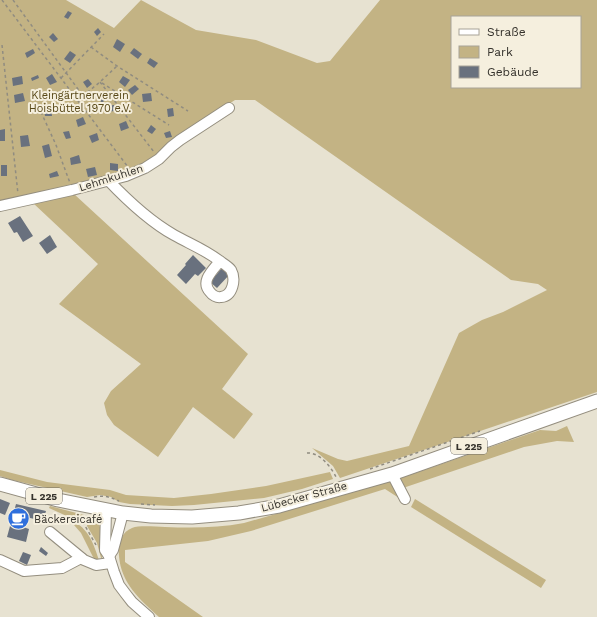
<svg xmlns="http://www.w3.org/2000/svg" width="597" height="617" font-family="'Work Sans',sans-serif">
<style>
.green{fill:#c3b384;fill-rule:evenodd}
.building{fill:#69717e}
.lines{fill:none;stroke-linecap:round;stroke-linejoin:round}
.minor-casing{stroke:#948e7f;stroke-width:12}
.major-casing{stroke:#948e7f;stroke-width:15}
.path{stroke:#908c80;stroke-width:1.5;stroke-dasharray:3 3;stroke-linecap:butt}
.minor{stroke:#fff;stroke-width:10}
.major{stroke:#fff;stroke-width:13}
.labels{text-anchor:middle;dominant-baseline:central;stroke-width:4;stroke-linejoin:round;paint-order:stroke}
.shield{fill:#f5efde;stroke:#6f6b61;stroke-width:1}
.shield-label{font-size:10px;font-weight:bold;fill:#35322c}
.park-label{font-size:11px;fill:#594918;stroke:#f5efde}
.street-label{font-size:11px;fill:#35322c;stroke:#f5efde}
.poi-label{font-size:11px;fill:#35322c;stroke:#f5efde;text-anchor:start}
</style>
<rect width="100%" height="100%" fill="#e7e2d1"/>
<g class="green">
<path d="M0,0h66l48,28 27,-28 55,30 60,10 61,23 13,-2 50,-61h217v392l-257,86 -7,-12 -21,-18 26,11 9,2 62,-15 50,-113 23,-13 21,-8 44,-22 -9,-6 -27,-4 -256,-180h-20l-64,41 -18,20 -20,11 -133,30zM452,17h128v70h-128z"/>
<path d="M74,194l174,160 -26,35 31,25 -19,25 -41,-32 -35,50 -44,-32 -7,-10 -3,-12 7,-12 30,-27 -82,-60 39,-40 -65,-61z"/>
<path d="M567,426l7,16 -17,-1 -33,6 -121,41 -5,-9 142,-49 16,1z"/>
<path d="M0,470l47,12 63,8 16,5 48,3 37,-4 55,-8 64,-14 3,7 -31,10 -38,9 -70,7 -22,1 -42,-2 -11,-2 -8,-5 -11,-2 -13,2 -75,-17 -12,-4z"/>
<path d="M391,481l8,17 -14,-9 -134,42 -43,10 -83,9v12l78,55h-44c-19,-17 -38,-34 -40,-61 -1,-11 2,-24 13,-28 8,-3 24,-1 33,-1 27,1 53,1 79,-4z"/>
<path d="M415,499l131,81 -5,8 -130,-81z"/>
<path d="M50,506l34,9 -2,8 -33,-15z"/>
<path d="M88,515l11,8 2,9 1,26h-1l-4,-15 -10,-17z"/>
<path d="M67,517c21,11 25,22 32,43l-4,1 -14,-28z"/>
</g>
<g class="building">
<path d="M68,11l4,2 -4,6 -4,-2z"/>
<path d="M98,28l3,4 -4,4 -3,-4z"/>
<path d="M53,33l5,6 -4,3 -5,-5z"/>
<path d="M117,39l8,5 -5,8 -7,-5z"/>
<path d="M134,48l8,6 -4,5 -8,-6z"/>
<path d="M33,49l2,4 -8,5 -2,-5z"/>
<path d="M70,51l6,4 -6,8 -6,-4z"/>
<path d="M150,58l8,5 -4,5 -7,-5z"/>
<path d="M52,74l5,8 -7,3 -4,-7z"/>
<path d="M38,75l1,3 -7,3 -1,-3z"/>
<path d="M22,76l1,8 -10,2 -1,-8z"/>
<path d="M123,76l7,4 -5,7 -6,-5z"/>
<path d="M88,79l4,5 -5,4 -4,-6z"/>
<path d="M135,85l4,4 -7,6 -4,-5z"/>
<path d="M23,93l2,8 -10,2 -1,-8z"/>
<path d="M103,93l4,5 -5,5 -5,-6z"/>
<path d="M151,93l1,8 -9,1 -1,-8z"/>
<path d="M114,105l1,6 -8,1 -1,-6z"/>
<path d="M44,107h7l1,9h-7z"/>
<path d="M173,108l1,8 -6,1 -1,-8z"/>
<path d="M83,117l3,7 -8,3 -2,-7z"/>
<path d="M126,121l3,7 -8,3 -2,-7z"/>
<path d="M151,125l5,4 -4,5 -5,-3z"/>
<path d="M5,129v12h-5v-11z"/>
<path d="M69,131l2,7 -5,1 -3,-7z"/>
<path d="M170,131l2,6 -6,1 -2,-5z"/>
<path d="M97,133l2,7 -7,3 -3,-7z"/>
<path d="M28,135l2,11 -9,1 -1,-11z"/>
<path d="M49,144l3,12 -7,2 -3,-12z"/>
<path d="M79,155l2,8 -10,2 -1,-7z"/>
<path d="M110,163l8,1v7l-8,-1z"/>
<rect x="1" y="165" width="6" height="11"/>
<path d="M95,167l2,8 -9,2 -2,-8z"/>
<path d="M57,171l2,5 -9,2 -1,-4z"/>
<path d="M20,216l13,20 -10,6 -6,-10 -3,1 -6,-10z"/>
<path d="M50,235l7,12 -10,7 -8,-11z"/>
<path d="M193,255l13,13 -8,8 -3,-2 -9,10 -9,-9 9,-10 -1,-1z"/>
<path d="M222,268l8,6 -13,14 -7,-6z"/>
<path d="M0,499l10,4 -5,12 -5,-2z"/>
<path d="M16,504l30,7 -3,10 -17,-4 -3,10 6,2 -3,13 -19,-5z"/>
<path d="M41,547l7,6 -2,3 -7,-5z"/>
<path d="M23,552l8,3 -4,10 -8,-4z"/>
</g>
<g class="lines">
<defs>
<g id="minor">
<path d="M108,180c19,20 41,41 66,55 16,9 32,15 47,27 3,2 8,5 10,8 5,9 2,26 -10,27 -4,1 -9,-2 -11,-5 -10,-11 3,-22 10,-31"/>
<path d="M0,206l72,-16 54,-14 19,-8 14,-9 12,-12 9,-7 49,-32"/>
<path d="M392,474l13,25"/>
<path d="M106,510l-1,40 4,6 5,16 5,13 6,8 7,9 17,15"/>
<path d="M50,532l34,28 12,5 14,-2"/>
<path d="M109,556l4,-6 10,-37"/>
<path d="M0,560l24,11 38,-3 19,-10"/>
</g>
<path id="major" d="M0,484l58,16 65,13 28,3 41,1 47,-4 40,-7 113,-32 205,-73"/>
</defs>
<use href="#minor" class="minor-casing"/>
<use href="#major" class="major-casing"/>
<g class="path">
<path d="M2,0l126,167"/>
<path d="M13,0l70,96"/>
<path d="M2,45l16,149"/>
<path d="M91,47l26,19 71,45"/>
<path d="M61,78l43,-44"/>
<path d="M100,82l54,70"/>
<path d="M102,83l67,42"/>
<path d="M78,100l22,-18 17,-16"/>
<path d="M41,112l15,33 14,38"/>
<path d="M307,453c13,-1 25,15 30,26"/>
<path d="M370,469l110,-38"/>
<path d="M94,497c10,-2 16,0 25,4"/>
<path d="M141,504l14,1"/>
<path d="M87,516l-3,8 12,21"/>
</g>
<use href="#minor" class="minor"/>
<use href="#major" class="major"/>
</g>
<defs>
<symbol id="cafe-disc" viewBox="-11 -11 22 22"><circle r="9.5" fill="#2f6fdc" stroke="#f5efde"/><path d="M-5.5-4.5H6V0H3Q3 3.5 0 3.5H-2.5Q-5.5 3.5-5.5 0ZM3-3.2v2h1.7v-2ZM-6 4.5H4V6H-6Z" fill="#fff"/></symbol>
</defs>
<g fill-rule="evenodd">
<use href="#cafe-disc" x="6" y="506" width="25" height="25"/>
</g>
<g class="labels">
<g class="shield">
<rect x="451" y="438" width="36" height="16" rx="3"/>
<rect x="26" y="488" width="36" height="16" rx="3"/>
</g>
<g class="shield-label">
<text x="469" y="446">L 225</text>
<text x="44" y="496">L 225</text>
</g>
<g class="park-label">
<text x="80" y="95">Kleingärtnerverein<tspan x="80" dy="13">Hoisbüttel 1970 e.V.</tspan></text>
</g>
<g class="street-label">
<text transform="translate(111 178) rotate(-18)">Lehmkuhlen</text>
<text transform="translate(304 497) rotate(-15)">Lübecker Straße</text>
</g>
<g class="poi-label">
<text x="34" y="519">Bäckereicafé</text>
</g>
</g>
<rect x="451" y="16" width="130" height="72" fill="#f5efde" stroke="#a8a397"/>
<rect x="459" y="29" width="20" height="6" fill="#ffffff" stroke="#a8a397"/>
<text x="487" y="36" font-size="12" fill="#35322c">Straße</text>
<rect x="459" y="46" width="20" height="12" fill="#c3b384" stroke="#a8a397"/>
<text x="487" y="56" font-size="12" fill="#35322c">Park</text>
<rect x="459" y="66" width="20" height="12" fill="#69717e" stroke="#a8a397"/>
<text x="487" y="76" font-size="12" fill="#35322c">Gebäude</text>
</svg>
